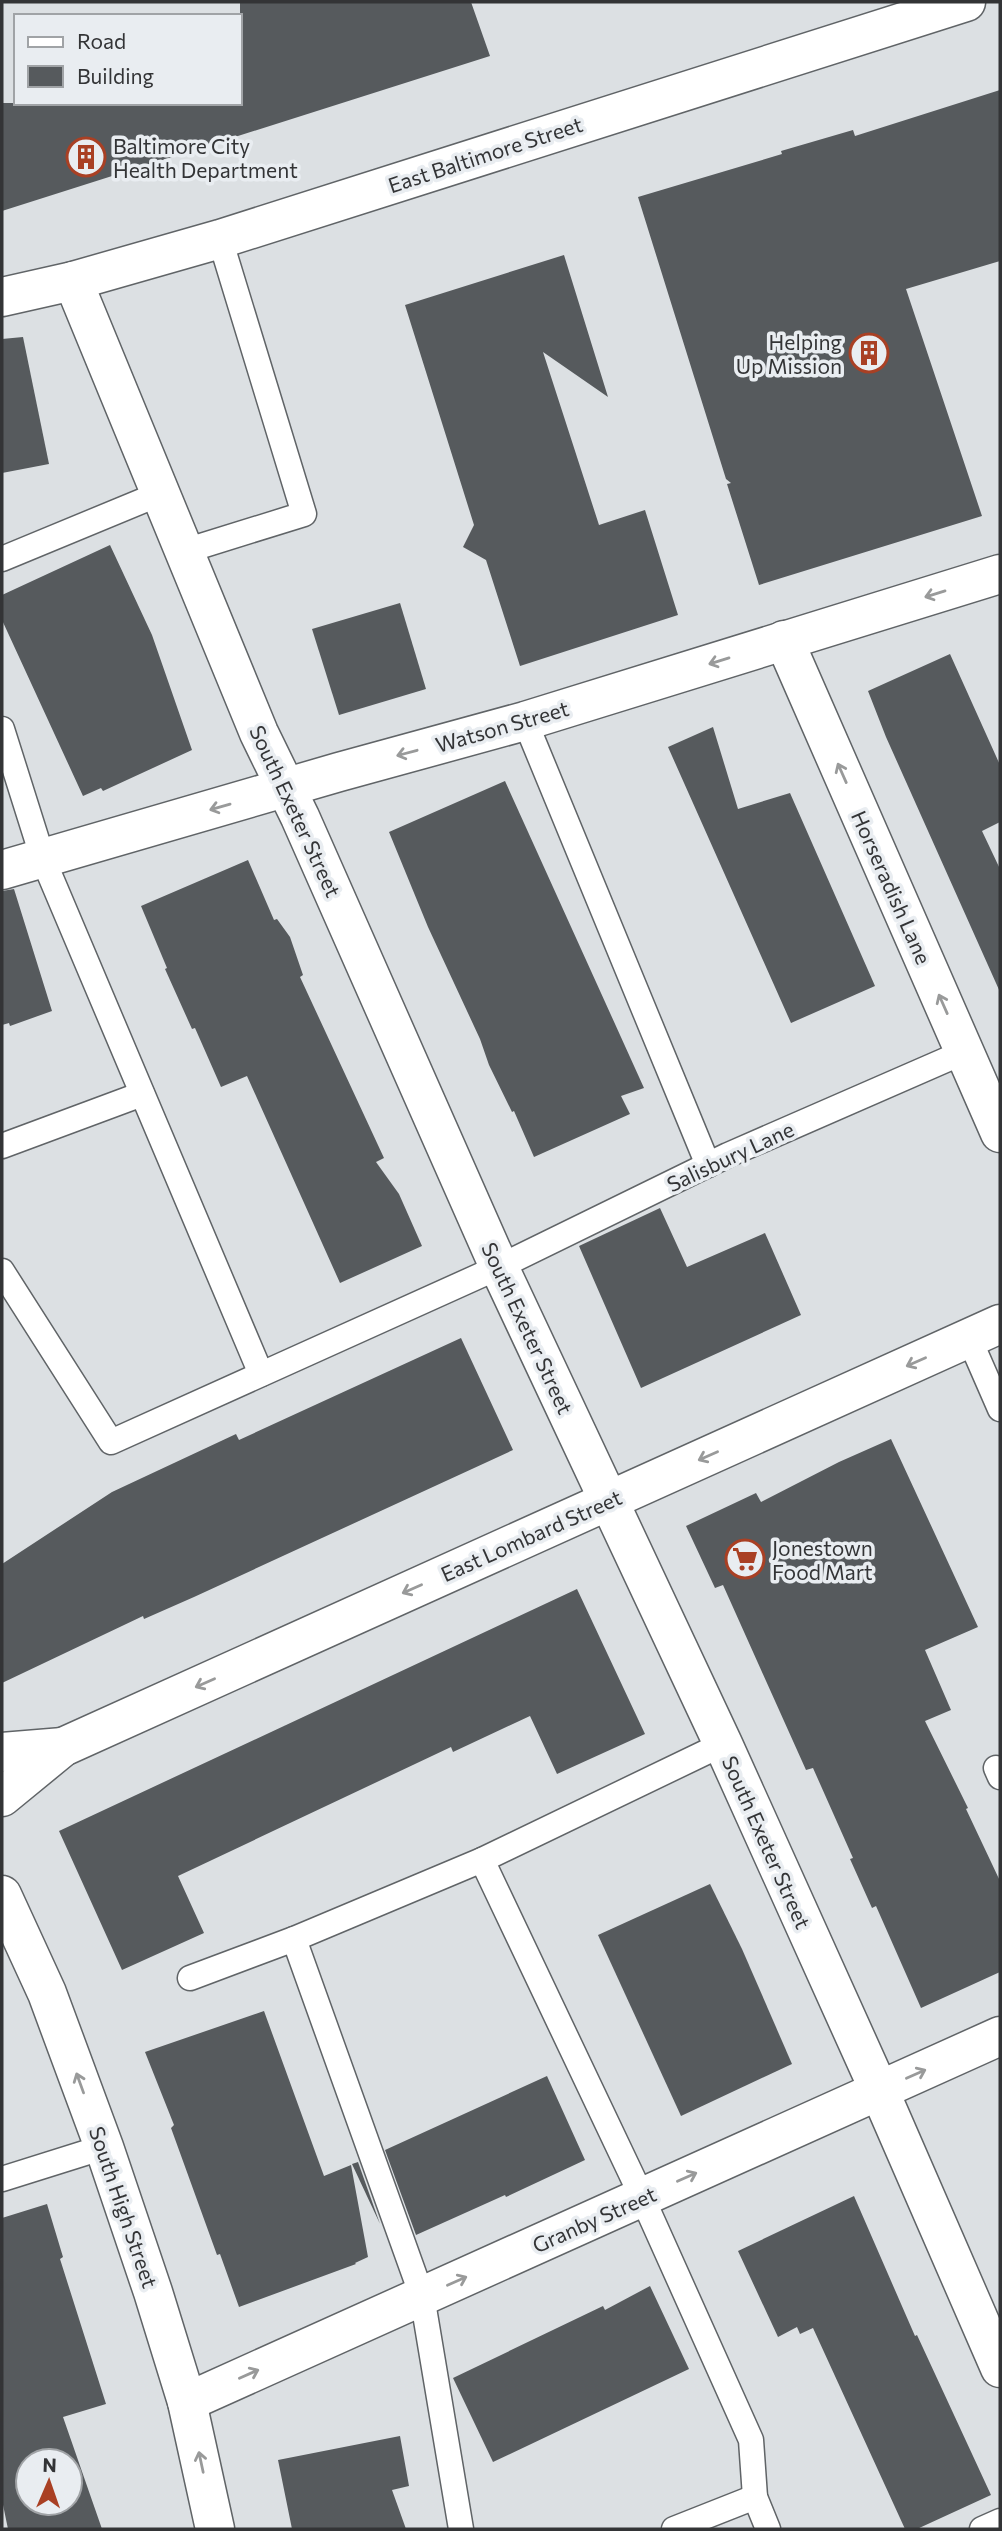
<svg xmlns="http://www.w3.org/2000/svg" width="1002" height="2531" font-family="Commissioner,sans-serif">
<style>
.building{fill:#565a5d;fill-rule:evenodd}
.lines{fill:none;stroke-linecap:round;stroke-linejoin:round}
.service-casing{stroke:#606467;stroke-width:27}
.minor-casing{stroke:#606467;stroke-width:41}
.secondary-casing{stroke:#606467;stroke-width:41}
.service{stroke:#fff;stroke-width:24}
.minor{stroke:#fff;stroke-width:38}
.secondary{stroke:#fff;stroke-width:38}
.oneway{stroke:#999a9a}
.labels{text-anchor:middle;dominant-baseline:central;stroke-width:7;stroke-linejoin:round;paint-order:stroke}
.poi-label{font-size:21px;fill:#333436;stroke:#e9edf1;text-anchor:start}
.street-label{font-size:21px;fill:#333436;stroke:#e9edf1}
</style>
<rect width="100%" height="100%" fill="#dce0e3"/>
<g class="building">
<path d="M240,2h231l19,54 -488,155v-108h238z"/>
<path d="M1000,90v171l-94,28 76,227 -223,69 -32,-101 4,-1 -5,-4 -88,-282 144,-43 -1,-3 72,-21 2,6z"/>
<path d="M564,255l44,142 -65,-45 56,173 46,-15 33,105 -158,51 -34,-106 -23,-13 11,-22 -69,-220z"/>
<path d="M23,337l26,127 -47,9v-134z"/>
<path d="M110,545l42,90 40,115 -89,41 -2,-3 -18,8 -81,-176v-25z"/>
<path d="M400,603l26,86 -87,26 -27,-86z"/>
<path d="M950,654l50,111v57l-18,9 18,38v123l-114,-255 -18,-46z"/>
<path d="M713,727l25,82 52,-16 85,193 -84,37 -123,-276z"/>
<path d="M505,781l139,307 -23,8 9,18 -96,43 -20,-46 -2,1 -23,-47 -9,-26 -52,-112 -39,-95z"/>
<path d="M248,860l26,60 3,-1 13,18 13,38 -3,2 84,181 -8,4 23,32 23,52 -82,37 -93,-207 -26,11 -26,-59 -3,1 -27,-60 2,-1 -26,-62z"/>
<path d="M14,889l38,122 -42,15 -1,-3 -7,2v-134z"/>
<path d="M660,1208l27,59 78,-34 36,82 -160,73 -62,-142z"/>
<path d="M461,1338l52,112 -319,147 -50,22 -1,-3 -141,67v-119l110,-72 124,-58 3,6z"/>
<path d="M891,1439l87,188 -53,23 26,60 -26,11 43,87 -2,1 34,72v91l-79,36 -45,-102 -4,2 -22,-49 3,-1 -40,-90 -7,2 -83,-185 -8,3 -29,-62 70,-33 5,9 78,-40z"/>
<path d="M577,1589l68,145 -88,40 -27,-58 -77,36 -2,-5 -273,129 26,57 -82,37 -63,-139z"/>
<path d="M710,1884l32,65 50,115 -111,52 -83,-181z"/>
<path d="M264,2011l60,165 27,-11 17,92 -13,6 1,1 -117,43 -19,-53 -3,1 -46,-127 3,-3 -29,-73z"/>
<path d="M547,2076l38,84 -79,37 -1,-2 -89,40 -31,-85z"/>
<path d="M358,2162l22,62 -28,-60z"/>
<path d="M854,2196l61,140 2,-1 74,160 -74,34h-12l-92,-201 -13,6 -3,-7 -19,10 -40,-86z"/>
<path d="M47,2204l16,53 -3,2 46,145 -43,13 39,112h-94l-6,-29v-282zM28,2461h42v42h-42z"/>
<path d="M650,2286l39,83 -196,93 -40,-84 150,-72 2,4z"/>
<path d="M400,2436l9,50 -17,4 14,39h-114l-14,-69z"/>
</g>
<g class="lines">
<defs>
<g id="service">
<path d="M185,551l119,-37 -84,-275"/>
<path d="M2,559l157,-65"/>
<path d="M525,721l183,444"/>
<path d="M2,729l41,130 218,515"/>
<path d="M2,1146l140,-52"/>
<path d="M2,1271l109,171 388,-175 229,-112 236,-103"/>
<path d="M969,1338l31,71"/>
<path d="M996,1768l4,9"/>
<path d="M482,1860l160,337 109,243 4,57 13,32"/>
<path d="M294,1939l128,357 39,233"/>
<path d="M190,1978l104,-39 188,-79 241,-116"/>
<path d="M2,2179l102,-32"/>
<path d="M674,2529l81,-32"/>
<path d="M982,2529l18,-8"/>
</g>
<g id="minor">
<path d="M73,281l186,452 41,84 199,450 224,477 156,346 121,278"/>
<path d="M784,640l216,493"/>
<path d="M2,870l337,-98 186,-51 475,-147"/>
<path d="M2,1895l45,98 57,154 49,145 34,110 28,127"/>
<path d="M187,2402l813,-366"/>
</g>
<g id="secondary">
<path d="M2,297l71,-16 147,-42 746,-237"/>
<path d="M2,1752l61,-5"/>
<path d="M2,1797l61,-50 937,-423"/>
</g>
</defs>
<use href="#service" class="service-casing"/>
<use href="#minor" class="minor-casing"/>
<use href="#secondary" class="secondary-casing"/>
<use href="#service" class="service"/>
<use href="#minor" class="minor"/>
<use href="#secondary" class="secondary"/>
</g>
<defs><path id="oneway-shaft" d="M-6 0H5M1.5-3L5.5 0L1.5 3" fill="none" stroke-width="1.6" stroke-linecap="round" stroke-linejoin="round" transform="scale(1.75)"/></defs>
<g class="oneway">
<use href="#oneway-shaft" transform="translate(935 594) rotate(163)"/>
<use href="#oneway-shaft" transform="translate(719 661) rotate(163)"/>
<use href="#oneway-shaft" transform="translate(407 753) rotate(165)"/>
<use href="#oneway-shaft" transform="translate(842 773) rotate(-114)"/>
<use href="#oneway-shaft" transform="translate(220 807) rotate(164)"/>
<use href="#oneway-shaft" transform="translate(943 1004) rotate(-114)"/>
<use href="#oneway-shaft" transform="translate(916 1362) rotate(156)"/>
<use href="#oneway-shaft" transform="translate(708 1456) rotate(156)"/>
<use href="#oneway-shaft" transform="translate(412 1589) rotate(156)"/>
<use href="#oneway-shaft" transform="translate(205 1683) rotate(156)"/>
<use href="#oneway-shaft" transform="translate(916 2074) rotate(-24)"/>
<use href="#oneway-shaft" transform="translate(80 2083) rotate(-110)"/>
<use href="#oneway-shaft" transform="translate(687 2177) rotate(-24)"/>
<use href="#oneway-shaft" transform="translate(457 2281) rotate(-24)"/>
<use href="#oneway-shaft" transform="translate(249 2374) rotate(-24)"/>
<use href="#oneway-shaft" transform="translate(201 2462) rotate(-102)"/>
</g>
<defs>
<symbol id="building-ring" viewBox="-11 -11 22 22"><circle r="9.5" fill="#e9edf1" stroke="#a94024" stroke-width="1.5"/><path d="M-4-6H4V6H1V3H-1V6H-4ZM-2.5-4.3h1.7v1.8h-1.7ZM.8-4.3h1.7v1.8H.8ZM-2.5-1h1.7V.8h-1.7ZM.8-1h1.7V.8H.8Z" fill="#a94024"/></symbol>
<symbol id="supermarket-ring" viewBox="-11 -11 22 22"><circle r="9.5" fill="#e9edf1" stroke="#a94024" stroke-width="1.5"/><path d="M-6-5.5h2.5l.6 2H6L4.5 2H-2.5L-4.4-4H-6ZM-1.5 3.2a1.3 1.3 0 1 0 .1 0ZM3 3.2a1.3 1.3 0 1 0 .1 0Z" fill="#a94024"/></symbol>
</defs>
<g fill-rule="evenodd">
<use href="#building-ring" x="64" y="135" width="44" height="44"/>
<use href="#building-ring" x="847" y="331" width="44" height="44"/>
<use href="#supermarket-ring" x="723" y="1537" width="44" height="44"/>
</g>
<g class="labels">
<g class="poi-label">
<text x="113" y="145">Baltimore City<tspan x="113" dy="24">Health Department</tspan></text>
<text x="842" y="341" text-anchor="end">Helping<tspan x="842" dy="24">Up Mission</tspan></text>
<text x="772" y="1547">Jonestown<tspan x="772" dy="24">Food Mart</tspan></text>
</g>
<g class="street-label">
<text transform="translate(485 154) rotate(-18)">East Baltimore Street</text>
<text transform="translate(502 726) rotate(-16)">Watson Street</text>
<text transform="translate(296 811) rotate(65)">South Exeter Street</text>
<text transform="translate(892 887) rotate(66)">Horseradish Lane</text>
<text transform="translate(730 1156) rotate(-25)">Salisbury Lane</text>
<text transform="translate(528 1328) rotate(65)">South Exeter Street</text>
<text transform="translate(531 1535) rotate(-24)">East Lombard Street</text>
<text transform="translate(767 1842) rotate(66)">South Exeter Street</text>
<text transform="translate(124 2207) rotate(71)">South High Street</text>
<text transform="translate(594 2219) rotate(-24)">Granby Street</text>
</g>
</g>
<rect width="1002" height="2531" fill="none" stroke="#333436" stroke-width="7"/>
<rect x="14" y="14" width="228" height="91" fill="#e9edf1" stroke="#a0a3a6" stroke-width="2"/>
<rect x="28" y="37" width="35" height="10" fill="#ffffff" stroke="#a0a3a6" stroke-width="2"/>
<text x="77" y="49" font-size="21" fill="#333436">Road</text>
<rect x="28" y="66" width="35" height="21" fill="#565a5d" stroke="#a0a3a6" stroke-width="2"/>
<text x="77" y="84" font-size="21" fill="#333436">Building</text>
<g transform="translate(49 2482) rotate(2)"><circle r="33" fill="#e9edf1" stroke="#a0a3a6" stroke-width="2"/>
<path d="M0-5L12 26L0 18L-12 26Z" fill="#a94024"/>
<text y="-10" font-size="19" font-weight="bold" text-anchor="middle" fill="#333436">N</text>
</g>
</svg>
